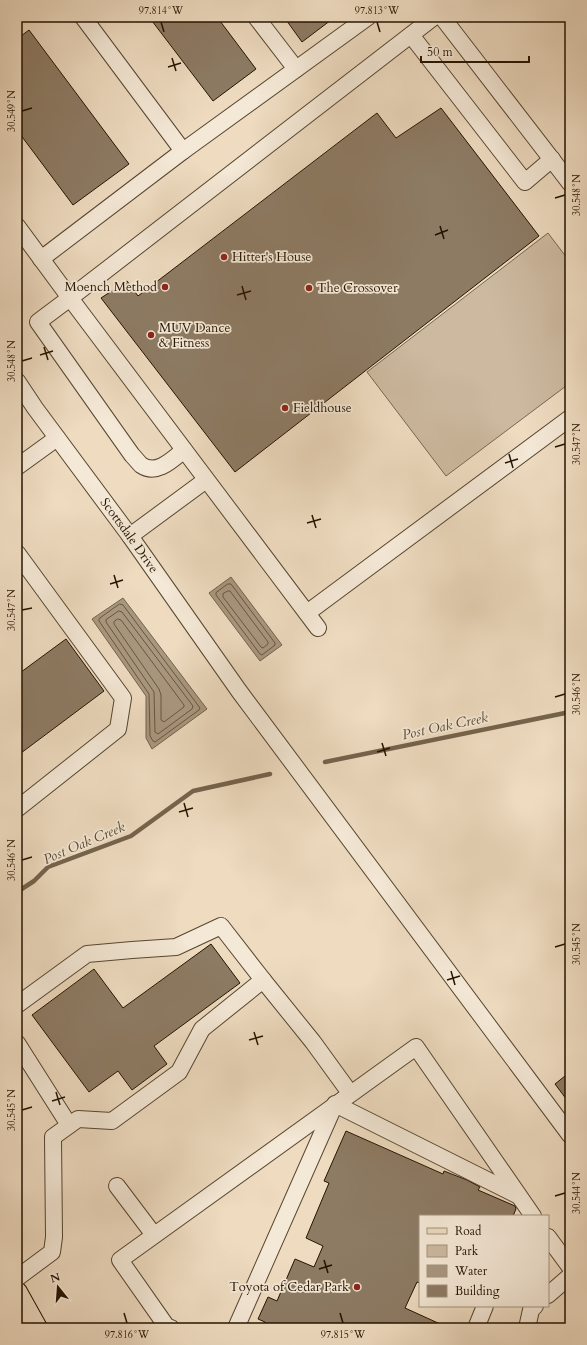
<svg xmlns="http://www.w3.org/2000/svg" width="587" height="1345" font-family="Cardo,serif">
<style>
.green{fill:#ccb99f;stroke:#786650}
.water{fill:#a9977f;stroke:#74634c}
.lines{fill:none;stroke-linecap:round;stroke-linejoin:round}
.shore{stroke:#665640;stroke-width:1}
.stream{stroke:#74634c;stroke-width:4.5}
.building{fill:#8d7b64;stroke:#241400}
.minor-casing{stroke:#564630;stroke-width:18}
.major-casing{stroke:#241400;stroke-width:22}
.minor{stroke:#f4e8d6;stroke-width:16}
.major{stroke:#eedbc0;stroke-width:20}
.ticks{fill:none;stroke:#241400;stroke-width:1.5}
.poi-dot{fill:#8f2418;stroke:#f4e8d6;stroke-width:1.5}
.labels{text-anchor:middle;dominant-baseline:central;stroke-width:3.5;stroke-linejoin:round;paint-order:stroke}
.poi-label{font-size:13px;fill:#241400;stroke:#f4e8d6;text-anchor:start}
.street-label{font-size:13px;fill:#241400;stroke:#f4e8d6}
.water-label{font-size:14px;font-style:italic;fill:#594833;stroke:#f4e8d6}
.neatline{fill:none;stroke:#241400;stroke-width:1.5}
.ticks-label{font-size:10px;text-anchor:middle;fill:#241400}
</style>
<rect width="100%" height="100%" fill="#eedbc0"/>
<filter id="stains"><feTurbulence type="fractalNoise" baseFrequency=".005" numOctaves="4"/><feColorMatrix values="0 0 0 0 .2 0 0 0 0 .09 0 0 0 0 .02 0 0 0 .5 -.17"/></filter>
<radialGradient id="worn" r=".72"><stop offset=".6" stop-color="#630" stop-opacity="0"/><stop offset="1" stop-color="#630" stop-opacity=".3"/></radialGradient>
<path class="green" d="M548,233l22,29v121l-124,93 -79,-104z"/>
<g class="water">
<path d="M231,577l51,68 -22,16 -51,-68z"/>
<path d="M123,598l84,111 -55,40 -6,-11v-42l-54,-77z"/>
</g>
<g class="lines">
<g class="shore">
<path d="M228,584h3l44,59v2l-13,10 -2,-1 -44,-59v-2z"/>
<path d="M228,591h2l38,51v2l-5,4 -2,-1 -38,-50v-3z"/>
<path d="M120,604l3,1 77,103 -1,2 -44,32 -2,-1 -3,-5 -1,-42 -50,-73v-2z"/>
<path d="M119,611l3,1 71,94 -1,3 -34,25 -3,-2 -1,-40 -48,-70v-2z"/>
<path d="M118,619l3,1 63,85v2l-20,15 -3,-2v-25l-2,-6 -45,-65v-2z"/>
</g>
<g class="stream">
<path d="M325,762l245,-50"/>
<path d="M17,892l17,-11 14,-14 83,-31 62,-45 77,-17"/>
</g>
</g>
<g class="building">
<path d="M149,17h68l39,52 -43,32z"/>
<path d="M284,17h51l-33,25z"/>
<path d="M29,30l100,134 -56,41 -56,-75v-91z"/>
<path d="M441,108l98,128 -304,236 -134,-174 26,-17 11,15 239,-183 19,25z"/>
<path d="M66,639l38,52 -87,65v-81z"/>
<path d="M211,944l29,39 -86,63 13,18 -35,26 -14,-19 -29,21 -57,-77 62,-46 29,39z"/>
<path d="M570,1072v32l-15,-20z"/>
<path d="M346,1131l97,43 1,-3 23,9 13,7 -2,3 37,16 1,3 -3,7h-93v67l-3,-1 -12,26 44,20h-186l2,-6 -7,-3 10,-22 9,4 18,-42 19,8 9,-21 -17,-8 23,-55 -5,-2z"/>
</g>
<g class="lines">
<defs>
<g id="minor">
<path d="M256,17l40,52"/>
<path d="M442,17l128,166"/>
<path d="M411,35l114,147 27,-23"/>
<path d="M183,151l185,-134"/>
<path d="M17,226l53,72 248,330"/>
<path d="M41,259l142,-108 -100,-134"/>
<path id="s1" d="M17,381l18,27 95,128 109,155 331,444"/>
<path d="M184,450c-11,9 -27,26 -43,15 -3,-3 -6,-7 -9,-10l-94,-133 32,-24 364,-281"/>
<path d="M17,467l40,-29"/>
<path d="M130,536l76,-56"/>
<path d="M17,553l106,145 -5,31 -101,80"/>
<path d="M307,613l263,-195"/>
<path d="M17,1005l70,-51 45,-4 44,-3 45,-21 42,54"/>
<path d="M17,1043l52,82"/>
<path d="M117,1186l37,49"/>
<path d="M548,1237l22,30"/>
<path d="M17,1278l35,-26 2,-15 -1,-100 25,-18 34,2 67,-49 23,-43 61,-49 50,62 37,51"/>
<path d="M548,1295l22,-19"/>
<path d="M171,1328l-4,-1 -47,-67 296,-213 117,169"/>
<path d="M236,1328l99,-224 182,91"/>
<path d="M476,1328l9,-22"/>
<path d="M527,1328l4,-18 4,-4"/>
</g>
<path id="major" d="M17,1292l20,36"/>
</defs>
<use href="#minor" class="minor-casing"/>
<use href="#major" class="major-casing"/>
<use href="#minor" class="minor"/>
<use href="#major" class="major"/>
</g>
<path class="ticks" d="M161,22l3,10M377,22l3,10M172,58l4,13M168,67l13,-4M22,111l10,-3M555,198l10,-3M440,226l4,13M435,235l13,-5M242,286l4,14M237,295l14,-4M44,347l4,13M40,355l13,-4M22,361l10,-3M555,447l10,-3M509,454l4,14M505,463l13,-4M312,515l4,13M307,523l14,-4M114,575l4,13M110,584l13,-4M22,610l10,-2M555,697l10,-3M382,743l4,13M377,752l13,-4M184,803l4,14M179,812l14,-4M22,860l10,-3M555,947l10,-3M451,971l4,14M447,980l13,-4M254,1032l4,13M249,1040l14,-4M56,1092l4,13M52,1101l13,-4M22,1110l10,-3M555,1196l10,-3M324,1260l4,13M319,1269l13,-4M124,1313l3,10M340,1313l3,10"/>
<g class="poi-dot">
<circle cx="224" cy="257" r="4"/>
<circle cx="165" cy="287" r="4"/>
<circle cx="309" cy="288" r="4"/>
<circle cx="151" cy="335" r="4"/>
<circle cx="285" cy="408" r="4"/>
<circle cx="357" cy="1287" r="4"/>
</g>
<g class="labels">
<g class="poi-label">
<text x="232" y="257">Hitter's House</text>
<text x="157" y="287" text-anchor="end">Moench Method</text>
<text x="317" y="288">The Crossover</text>
<text x="159" y="328">MUV Dance<tspan x="159" dy="15">&amp; Fitness</tspan></text>
<text x="293" y="408">Fieldhouse</text>
<text x="349" y="1287" text-anchor="end">Toyota of Cedar Park</text>
</g>
<g class="street-label">
<text stroke="none"><textPath href="#s1" startOffset="191">Scottsdale Drive</textPath></text>
</g>
<g class="water-label">
<text transform="translate(445 726) rotate(-12)">Post Oak Creek</text>
<text transform="translate(84 843) rotate(-23)">Post Oak Creek</text>
</g>
</g>
<rect width="587" height="1345" fill="none" stroke="#eedbc0" stroke-width="44"/>
<rect x="419" y="1215" width="130" height="92" fill="#f4e8d6" stroke="#a19380"/>
<rect x="427" y="1228" width="20" height="6" fill="#eedbc0" stroke="#a19380"/>
<text x="455" y="1235" font-size="12" fill="#241400">Road</text>
<rect x="427" y="1245" width="20" height="12" fill="#ccb99f" stroke="#a19380"/>
<text x="455" y="1255" font-size="12" fill="#241400">Park</text>
<rect x="427" y="1265" width="20" height="12" fill="#a9977f" stroke="#a19380"/>
<text x="455" y="1275" font-size="12" fill="#241400">Water</text>
<rect x="427" y="1285" width="20" height="12" fill="#8d7b64" stroke="#a19380"/>
<text x="455" y="1295" font-size="12" fill="#241400">Building</text>
<g transform="translate(58 1287) rotate(343)" stroke="#f4e8d6" stroke-width="3" paint-order="stroke">
<path d="M0-3L7 15L0 10L-7 15Z" fill="#241400"/>
<text y="-6" font-size="11" font-weight="bold" text-anchor="middle" fill="#241400">N</text>
</g>
<path d="M421 56v6h108v-6" fill="none" stroke="#241400" stroke-width="2"/>
<text x="427" y="56" font-size="12" fill="#241400" stroke="#f4e8d6" stroke-width="3" paint-order="stroke">50 m</text>
<rect x="22" y="22" width="543" height="1301" class="neatline"/>
<g class="ticks-label">
<text x="161" y="14">97.814°W</text>
<text x="377" y="14">97.813°W</text>
<text transform="translate(11 111) rotate(-90)" y="4">30.549°N</text>
<text transform="translate(576 195) rotate(-90)" y="4">30.548°N</text>
<text transform="translate(11 361) rotate(-90)" y="4">30.548°N</text>
<text transform="translate(576 444) rotate(-90)" y="4">30.547°N</text>
<text transform="translate(11 610) rotate(-90)" y="4">30.547°N</text>
<text transform="translate(576 694) rotate(-90)" y="4">30.546°N</text>
<text transform="translate(11 860) rotate(-90)" y="4">30.546°N</text>
<text transform="translate(576 944) rotate(-90)" y="4">30.545°N</text>
<text transform="translate(11 1110) rotate(-90)" y="4">30.545°N</text>
<text transform="translate(576 1193) rotate(-90)" y="4">30.544°N</text>
<text x="127" y="1338">97.816°W</text>
<text x="343" y="1338">97.815°W</text>
</g>
<rect width="100%" height="100%" filter="url(#stains)"/>
<rect width="100%" height="100%" fill="url(#worn)"/>
</svg>
